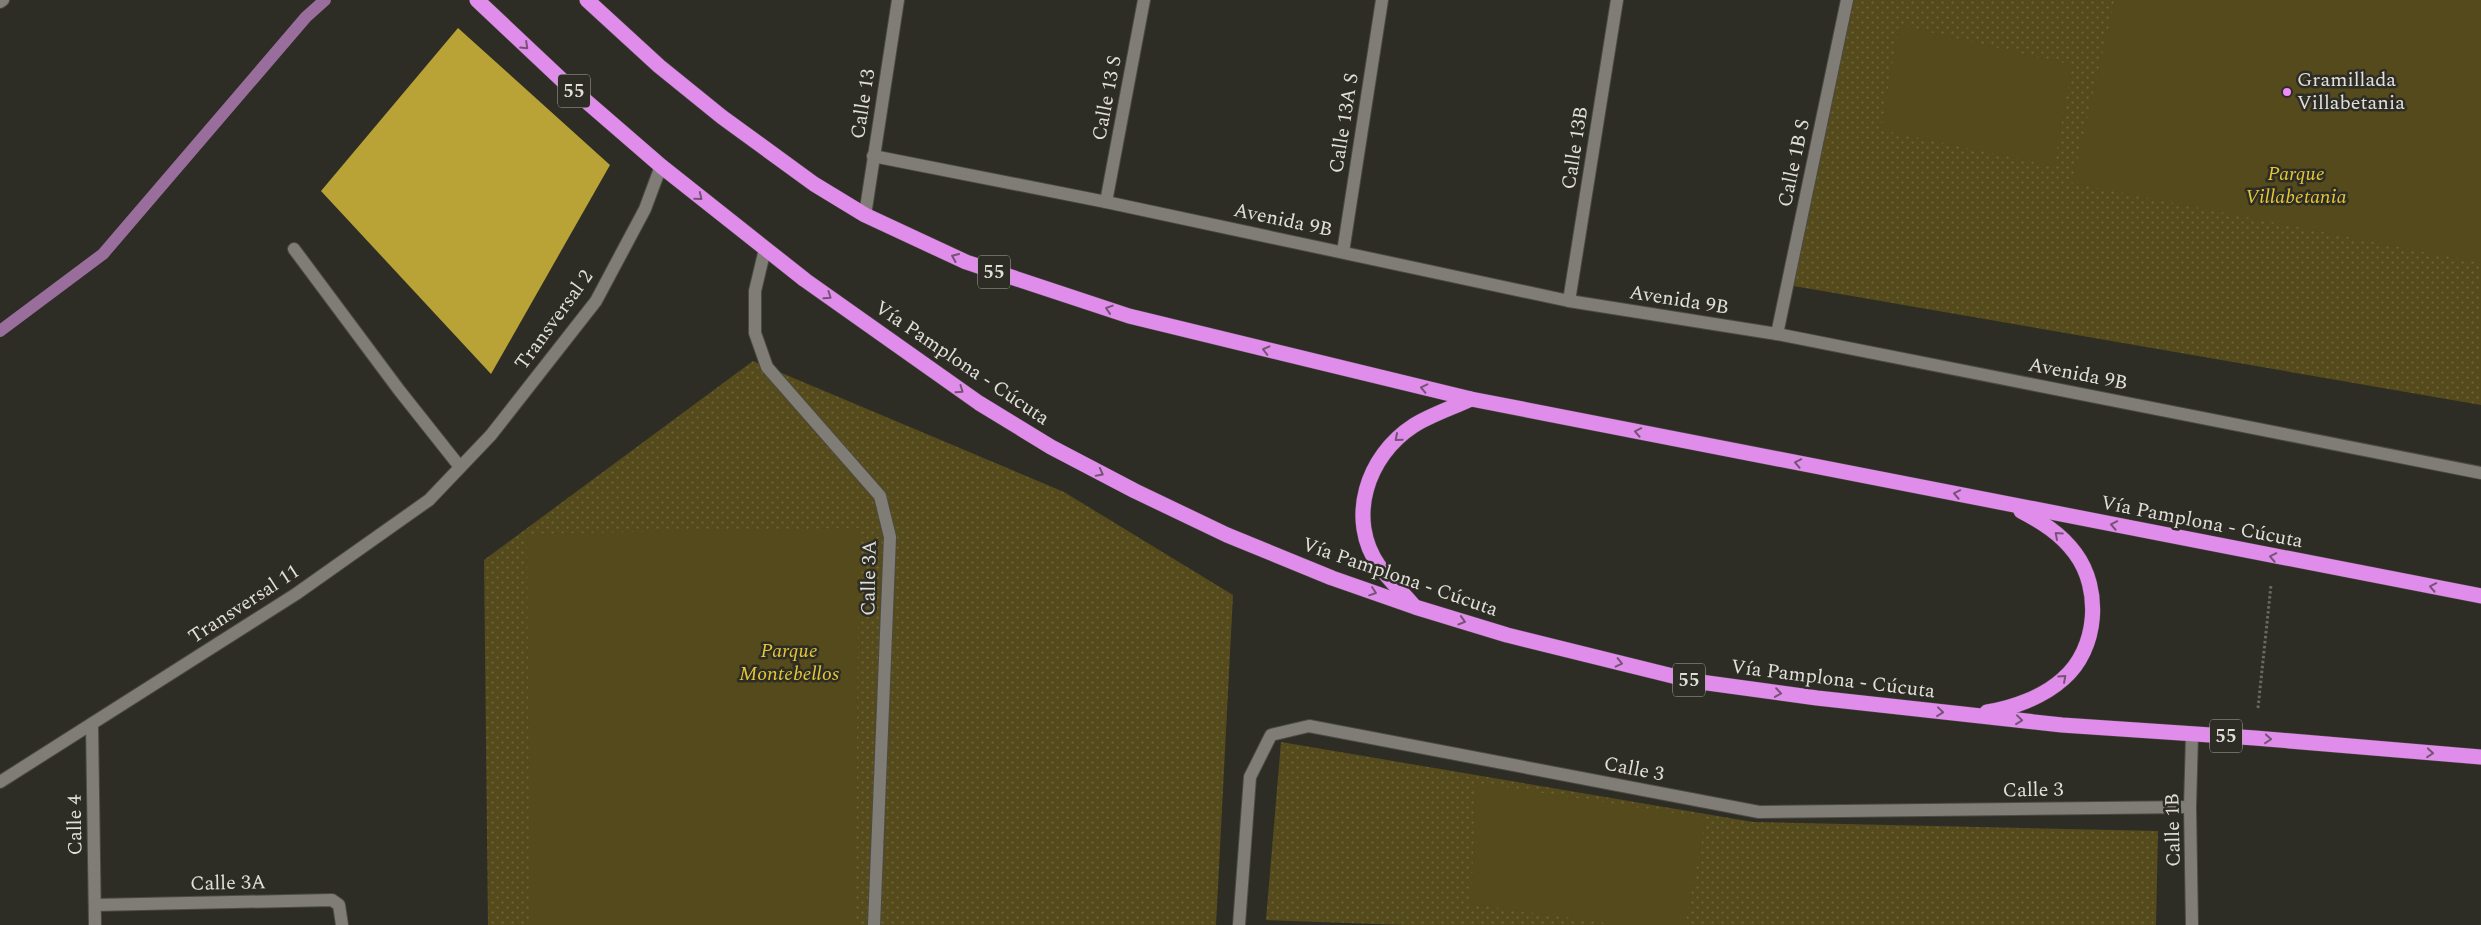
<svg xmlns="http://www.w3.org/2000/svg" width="2481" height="925" font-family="Spectral,serif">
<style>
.green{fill:url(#green-dots)}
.pitch{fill:#544a1b}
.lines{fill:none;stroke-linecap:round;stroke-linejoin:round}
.stream{stroke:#996e9c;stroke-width:12}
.building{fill:#b9a336}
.lane-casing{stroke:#4b4a43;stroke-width:14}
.street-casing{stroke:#4b4a43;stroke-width:14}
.highway-casing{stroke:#4b4a43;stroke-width:16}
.path{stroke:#6a6962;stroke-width:3;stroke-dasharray:2.5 2.5;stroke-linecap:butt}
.lane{stroke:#7f7d75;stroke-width:12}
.street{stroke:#7f7d75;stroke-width:12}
.highway{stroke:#df8cea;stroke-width:15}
.oneway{stroke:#755374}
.poi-dot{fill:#ed8cfa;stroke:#2e2d25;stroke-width:2}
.labels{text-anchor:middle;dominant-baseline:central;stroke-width:5;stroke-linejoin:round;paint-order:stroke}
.shield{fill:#2e2d25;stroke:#abaaa4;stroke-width:1}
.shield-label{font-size:19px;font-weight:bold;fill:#e0dfda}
.poi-label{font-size:20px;fill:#e0dfda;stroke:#2e2d25;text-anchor:start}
.street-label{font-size:20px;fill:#e0dfda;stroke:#2e2d25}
.park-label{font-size:20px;font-style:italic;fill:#e6c836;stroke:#2e2d25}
</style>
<defs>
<pattern id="green-dots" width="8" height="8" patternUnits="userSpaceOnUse" patternTransform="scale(1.25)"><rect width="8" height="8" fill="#544a1b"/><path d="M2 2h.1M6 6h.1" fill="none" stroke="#6c643c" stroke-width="1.8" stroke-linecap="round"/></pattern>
</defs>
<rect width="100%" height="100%" fill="#2e2d25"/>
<g class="green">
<path d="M1852,0h629v405l-693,-120z"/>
<path d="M753,361l311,131 169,103 -17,330h-728l-4,-365z"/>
<path d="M1281,742l472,80 405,9 -2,94h-753l-137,-5z"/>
</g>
<g class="pitch">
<path d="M2115,0h366v263l-409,-80z"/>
<path d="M1899,25l173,40 -18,101 -173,-36z"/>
<path d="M859,528l-4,397h-325l-3,-391z"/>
<path d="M1476,783l230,35 -21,107h-64l-150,-21z"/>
</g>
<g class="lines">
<path class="stream" d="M0,331l103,-77 203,-237 19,-17"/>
</g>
<path class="building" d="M458,28l152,137 -119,209 -170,-183z"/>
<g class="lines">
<defs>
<path id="lane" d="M294,249l105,141 61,77"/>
<g id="street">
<path d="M0,2l3,-2"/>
<path d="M873,156l233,46 463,99 208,33 704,139"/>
<path d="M1106,202l38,-202"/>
<path d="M865,215l33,-215"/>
<path d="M765,249l-10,42v42l12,34 113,129 10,41 -16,388"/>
<path d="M1343,252l39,-252"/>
<path d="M1569,301l48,-301"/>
<path d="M1777,334l70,-334"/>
<path d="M92,724l3,201"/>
<path d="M0,782l296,-188 133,-94 62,-65 105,-134 49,-92 16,-43"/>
<path d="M95,905l237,-5 7,5 3,20"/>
<path d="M1239,925l11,-148 21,-42 38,-9 450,86 431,-5"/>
<path d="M2192,925l-2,-118 2,-72"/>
</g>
<g id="highway">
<path d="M477,0l87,82 97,84 144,114 174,123 72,44 84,44 92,44 105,43 83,29 92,28 186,46 124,17 245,27 193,13 226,19"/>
<path d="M587,0l72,66 63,51 92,67 51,31 101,47 163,54 342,83 1010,197"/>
<path d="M1414,606c-11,-13 -25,-26 -35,-40 -33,-47 -12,-110 34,-140 17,-11 39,-18 58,-27"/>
<path d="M1987,712c26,-4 56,-15 76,-33 35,-30 39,-90 12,-126 -14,-19 -33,-31 -54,-42"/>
</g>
</defs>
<use href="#lane" class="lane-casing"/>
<use href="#street" class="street-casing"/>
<use href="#highway" class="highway-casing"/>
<path class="path" d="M2258,708l13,-123"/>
<use href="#lane" class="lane"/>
<use href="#street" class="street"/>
<use href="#highway" class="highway"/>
</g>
<defs><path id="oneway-chevron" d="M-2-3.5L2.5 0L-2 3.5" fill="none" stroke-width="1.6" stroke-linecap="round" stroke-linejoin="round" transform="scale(1.25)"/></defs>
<g class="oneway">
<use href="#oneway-chevron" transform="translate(525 46) rotate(43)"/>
<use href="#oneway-chevron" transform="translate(699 197) rotate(39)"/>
<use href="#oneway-chevron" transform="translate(955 257) rotate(-156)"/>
<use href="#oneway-chevron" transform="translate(828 296) rotate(35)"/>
<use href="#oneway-chevron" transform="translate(1109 309) rotate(-162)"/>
<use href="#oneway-chevron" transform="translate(1266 350) rotate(-166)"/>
<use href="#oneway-chevron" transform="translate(1424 388) rotate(-167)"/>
<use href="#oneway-chevron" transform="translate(960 390) rotate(35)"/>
<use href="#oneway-chevron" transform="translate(1638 432) rotate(-169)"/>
<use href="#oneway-chevron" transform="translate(1398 438) rotate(139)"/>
<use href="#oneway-chevron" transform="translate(1798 463) rotate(-169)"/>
<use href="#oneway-chevron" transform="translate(1100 473) rotate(28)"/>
<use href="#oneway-chevron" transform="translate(1957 494) rotate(-169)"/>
<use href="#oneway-chevron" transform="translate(2114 525) rotate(-169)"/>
<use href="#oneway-chevron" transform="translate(2058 535) rotate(-138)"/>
<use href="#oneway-chevron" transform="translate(2273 557) rotate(-169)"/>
<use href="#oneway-chevron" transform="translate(2433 587) rotate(-169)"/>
<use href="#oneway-chevron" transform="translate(1373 592) rotate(19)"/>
<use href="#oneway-chevron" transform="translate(1462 621) rotate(17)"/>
<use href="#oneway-chevron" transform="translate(1619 663) rotate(13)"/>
<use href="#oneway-chevron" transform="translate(2063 678) rotate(-42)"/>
<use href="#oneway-chevron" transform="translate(1778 693) rotate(8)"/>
<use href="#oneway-chevron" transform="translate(1940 712) rotate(6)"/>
<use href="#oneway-chevron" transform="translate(2019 720) rotate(6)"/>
<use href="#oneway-chevron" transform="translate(2268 739) rotate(5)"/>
<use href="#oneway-chevron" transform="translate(2430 753) rotate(5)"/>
</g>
<circle class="poi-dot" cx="2287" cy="92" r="5"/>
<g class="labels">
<g class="shield">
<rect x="558" y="74.5" width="32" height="33" rx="4"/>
<rect x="978" y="255.5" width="32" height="33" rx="4"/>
<rect x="1673" y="663.5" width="32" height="33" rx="4"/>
<rect x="2210" y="719.5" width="32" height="33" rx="4"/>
</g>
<g class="shield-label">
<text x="574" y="91">55</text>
<text x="994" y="272">55</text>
<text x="1689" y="680">55</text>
<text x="2226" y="736">55</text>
</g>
<g class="poi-label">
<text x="2297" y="80">Gramillada<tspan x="2297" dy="23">Villabetania</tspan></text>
</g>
<g class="street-label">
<text transform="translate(1107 98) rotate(-79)">Calle 13 S</text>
<text transform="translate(863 104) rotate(-81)">Calle 13</text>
<text transform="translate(1344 123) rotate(-81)">Calle 13A S</text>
<text transform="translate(1575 148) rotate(-81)">Calle 13B</text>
<text transform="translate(1794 163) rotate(-78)">Calle 1B S</text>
<text transform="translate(1283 220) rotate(12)">Avenida 9B</text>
<text transform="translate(1679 300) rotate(9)">Avenida 9B</text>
<text transform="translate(554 320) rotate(-54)">Transversal 2</text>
<text transform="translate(962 363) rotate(34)">Vía Pamplona - Cúcuta</text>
<text transform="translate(2078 374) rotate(11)">Avenida 9B</text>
<text transform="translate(2202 522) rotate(11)">Vía Pamplona - Cúcuta</text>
<text transform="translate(1400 577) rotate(19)">Vía Pamplona - Cúcuta</text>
<text transform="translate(869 578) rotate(-89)">Calle 3A</text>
<text transform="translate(244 604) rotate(-33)">Transversal 11</text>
<text transform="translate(1833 679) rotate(7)">Vía Pamplona - Cúcuta</text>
<text transform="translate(1634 769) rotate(11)">Calle 3</text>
<text transform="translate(2033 790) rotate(-1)">Calle 3</text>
<text transform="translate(75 825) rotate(-91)">Calle 4</text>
<text transform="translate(2173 830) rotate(-91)">Calle 1B</text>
<text transform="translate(228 883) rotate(-1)">Calle 3A</text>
</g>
<g class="park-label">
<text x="2296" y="174">Parque<tspan x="2296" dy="23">Villabetania</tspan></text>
<text x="789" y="651">Parque<tspan x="789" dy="23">Montebellos</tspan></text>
</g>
</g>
</svg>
